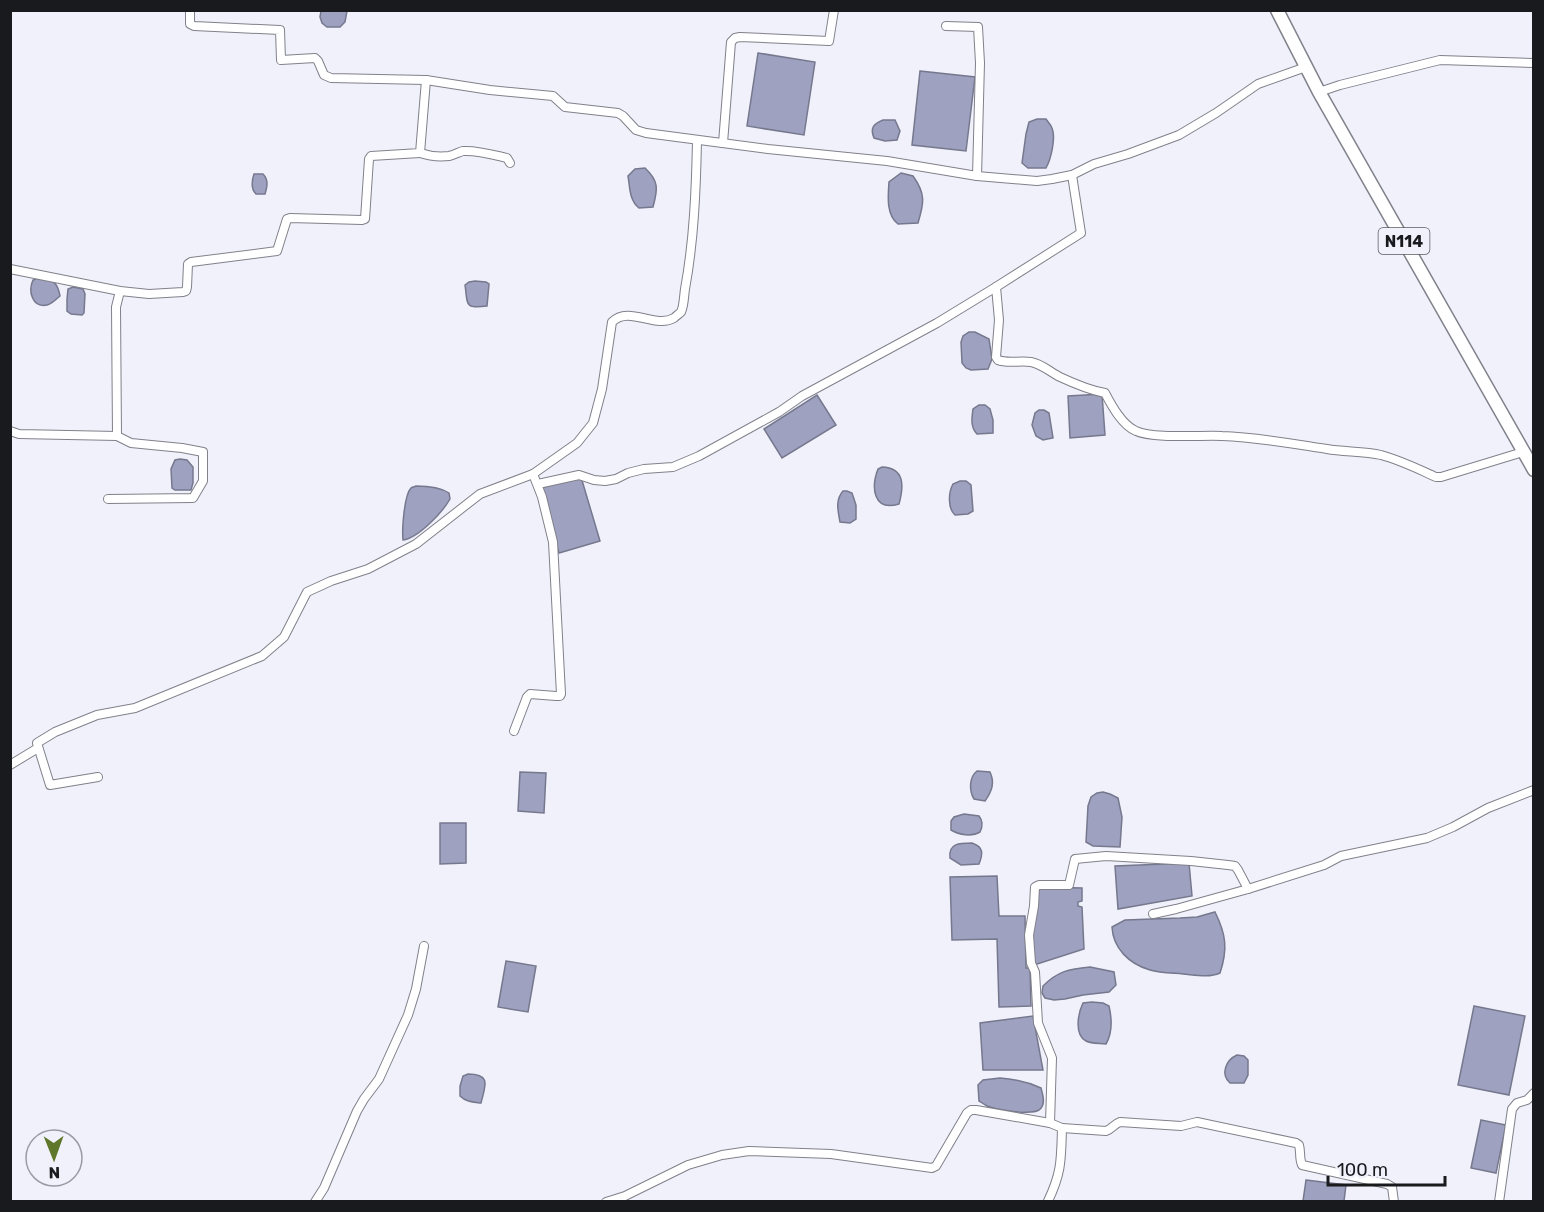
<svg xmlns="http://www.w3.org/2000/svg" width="1544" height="1212" font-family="Rubik,sans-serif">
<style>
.water{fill:#9ea1bf;stroke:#76788e;stroke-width:1.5}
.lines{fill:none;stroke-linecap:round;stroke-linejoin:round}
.minor-casing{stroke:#80818a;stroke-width:10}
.highway-casing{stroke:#80818a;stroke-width:15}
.minor{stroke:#fff;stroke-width:8}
.highway{stroke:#fff;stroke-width:12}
.labels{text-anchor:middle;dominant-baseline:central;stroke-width:4.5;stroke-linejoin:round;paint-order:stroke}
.shield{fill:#f0f1fb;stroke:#5a5a60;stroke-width:1.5}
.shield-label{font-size:16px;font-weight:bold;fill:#191a1d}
</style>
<rect width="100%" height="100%" fill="#f0f1fb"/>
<g class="water">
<path d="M321,11h26l-2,11 -5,5h-13l-5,-4 -2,-6z"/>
<path d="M758,53l57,9 -11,73 -57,-9z"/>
<path d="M920,71l55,6 -9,74 -54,-6z"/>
<path d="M1037,119h9c2,3 5,6 6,9 4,10 -1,31 -6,40h-18l-6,-5 4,-29 3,-12z"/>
<path d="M883,120h12l5,11 -3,9 -12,1 -11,-3c-4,-10 -1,-14 9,-18z"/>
<path d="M645,168c14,13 13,21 8,39l-14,1c-10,-8 -9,-21 -11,-32l7,-7z"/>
<path d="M901,173l12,3c13,18 11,27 5,47l-20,1c-12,-9 -10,-28 -9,-42z"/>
<path d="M254,174h9c6,6 4,13 2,20h-9c-5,-5 -4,-14 -2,-20z"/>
<path d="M38,278c15,3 19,2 22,18 -4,3 -8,8 -13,9 -15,3 -19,-14 -14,-25z"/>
<path d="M475,281l11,1 3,2 -2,22c-23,3 -19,-1 -22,-21l4,-3z"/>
<path d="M73,287l10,2 2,5 -1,19 -2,2 -11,-1 -4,-3v-12l1,-10z"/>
<path d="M969,332h6l14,7 3,20 -4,10 -17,1 -5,-2 -4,-5 -1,-21 2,-6z"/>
<path d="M1102,394l3,41 -35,3 -2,-42z"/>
<path d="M817,395l19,30 -54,33 -18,-29z"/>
<path d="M979,405h6l5,4 3,11v13l-16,1c-7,-7 -5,-17 -4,-25z"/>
<path d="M1039,410h5l5,3 4,25 -10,2 -7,-4 -4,-11 3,-12z"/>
<path d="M180,459l7,1 6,7v16l-2,7h-16l-3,-2 -1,-19 4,-9z"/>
<path d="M882,467c23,1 22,19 17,37 -26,8 -28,-17 -21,-35z"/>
<path d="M581,477l19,64 -41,12 -19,-65z"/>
<path d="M960,481h6l5,4 2,26 -5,3 -13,1c-7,-6 -7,-22 -2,-31z"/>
<path d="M416,486c11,0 24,1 33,7l1,6c-8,14 -32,39 -47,41 -1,-10 1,-45 8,-52 1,-1 3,-1 5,-2z"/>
<path d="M843,491h4l5,2 4,12v14l-6,4 -10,-1c-2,-11 -5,-22 3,-31z"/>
<path d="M977,771l13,1c5,11 2,19 -5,29l-11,-2c-5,-8 -5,-22 3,-28z"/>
<path d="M520,772l26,1 -2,40 -26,-2z"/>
<path d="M1103,792l7,2 8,4 4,19 -2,30 -27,-1 -7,-4 2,-36 3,-9 6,-4z"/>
<path d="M964,814l15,2c4,5 4,10 1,16 -8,5 -21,3 -29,-2v-9l3,-4z"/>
<path d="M440,823h26v40l-26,1z"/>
<path d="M972,843c12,4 11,11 7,21l-18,1 -11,-7c-2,-15 10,-15 22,-15z"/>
<path d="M1189,863l3,33 -74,13 -3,-43z"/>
<path d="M997,876l2,40h26l1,52h4l1,38 -32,1 -2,-68 -45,1 -2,-63z"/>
<path d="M1039,887l43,1v13l-4,1v4l4,1 2,42 -50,16 -2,-29z"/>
<path d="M1215,912c11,22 13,37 5,61 -11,5 -25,2 -37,1 -11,-1 -23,-1 -33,-4 -21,-6 -37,-22 -38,-43l13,-7 55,-2 17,-1z"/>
<path d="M506,961l30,5 -8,46 -30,-5z"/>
<path d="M1090,967l24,5 2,13 -7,7 -26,3 -18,4 -11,1 -9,-2 -3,-5 1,-7c15,-15 26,-17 47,-19z"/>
<path d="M1092,1002l11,1 6,3c3,13 4,26 -3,38 -6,-1 -14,0 -20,-3 -12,-6 -8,-28 -3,-38z"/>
<path d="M1474,1006l51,10 -16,79 -51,-10z"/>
<path d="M1033,1016l10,54h-60l-3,-47z"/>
<path d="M1237,1055l7,1 4,4v15l-4,8h-14c-10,-9 -4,-23 7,-28z"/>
<path d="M468,1074c24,0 17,12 13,29 -8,-1 -15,-1 -21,-7v-10l3,-10z"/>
<path d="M1000,1078c15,1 28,4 41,10 2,7 5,17 -2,22 -8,5 -43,0 -52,-4 -2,-1 -6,-4 -8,-5l-1,-16 5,-5z"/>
<path d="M1481,1120l25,5 -10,48 -25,-5z"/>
<path d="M1306,1180l40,5 -2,16h-41z"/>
</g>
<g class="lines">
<defs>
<g id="minor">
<path d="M190,10v14l4,2 86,4 1,30 34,-2 3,3 6,14 7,3 95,2 64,10 63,6 12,11 53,6 5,3 13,14 10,3 122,16 119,12 90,15 60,5 15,-2 20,-4 22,-11 34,-10 51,-19 37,-22 42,-29 48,-17"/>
<path d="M946,26l32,1 2,36 -3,113"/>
<path d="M1319,92l21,-7 100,-25 94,3"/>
<path d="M723,143l8,-101 4,-4 5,-1 89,4 5,-31"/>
<path d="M420,153c9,3 20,4 29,3 5,-1 10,-4 14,-5 14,-1 31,4 44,7l3,5"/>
<path d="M1072,175l9,58 -85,54 3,33 -3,37 2,3c10,4 22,0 33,2 11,2 19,10 29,15 15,7 29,13 45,16 7,13 17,32 31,38 17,8 66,4 86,5 36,1 70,8 105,13 17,3 37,2 54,6 19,5 37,14 55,22h5l82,-25"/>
<path d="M10,269l110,22 29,3 34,-2 3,-1 1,-4 1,-23 3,-2 86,-11 10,-32 3,-1 72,2 3,-1 4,-60 2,-3 49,-3 6,-73"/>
<path d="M10,431l9,3 98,2 -1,-129 4,-16"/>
<path d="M538,484l41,-9 15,5 11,1 11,-2 12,-6 16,-4 29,-2 26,-11 80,-44 23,-16 135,-73 59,-36"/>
<path d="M108,499l85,-1 10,-17v-29l-21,-4 -51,-5 -14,-7"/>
<path d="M514,731l13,-34 3,-3 26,2h4l1,-2 -8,-152 -11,-45 -9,-23"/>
<path d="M10,765l28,-17"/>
<path d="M98,777l-48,8 -13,-42 18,-11 42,-17 38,-7 127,-52 22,-19 23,-45 24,-11 37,-12 48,-25 64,-50 53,-20 44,-31 16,-20 9,-34 10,-67c17,-17 43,7 62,-4 2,-2 5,-4 7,-6 3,-6 3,-17 4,-23 9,-49 11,-99 12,-148"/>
<path d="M1153,914l23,-5 72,-20 76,-24 17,-9 86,-18 26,-11 35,-19 46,-18"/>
<path d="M1062,1128l44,3c6,-2 8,-7 14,-9l61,4 16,-4 99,21 3,2c2,7 0,13 3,20l85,19 5,3 2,15"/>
<path d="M1048,1201c14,-29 13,-42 14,-73l-12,-5 2,-65 -14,-35 -3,-51 -4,-9 -2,-28 5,-29 1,-19 4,-2h30l6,-26 31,-3 85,5 37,4 7,1 3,4 10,19"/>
<path d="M315,1202l9,-14 33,-77 7,-12 15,-20 29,-64 8,-26 8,-43"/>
<path d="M606,1202l19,-6 63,-31 34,-10 27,-4 82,3 101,14 4,-2 31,-53 4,-3h5l74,13"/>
<path d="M1499,1202l13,-93 5,-6 10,-3 7,-7"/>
</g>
<path id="highway" d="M1277,10l42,82 215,378"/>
</defs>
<use href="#minor" class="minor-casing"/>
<use href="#highway" class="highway-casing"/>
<use href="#minor" class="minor"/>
<use href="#highway" class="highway"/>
</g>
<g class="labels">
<rect class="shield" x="1378.5" y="228" width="51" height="26" rx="4.5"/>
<g class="shield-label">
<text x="1404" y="241">N114</text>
</g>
</g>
<rect width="1544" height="1212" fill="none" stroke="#191a1d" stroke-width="24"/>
<g transform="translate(54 1158) rotate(179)"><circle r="28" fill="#f0f1fb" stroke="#9a9ba2" stroke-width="1.5"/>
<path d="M0-4.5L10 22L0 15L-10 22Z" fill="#5e772a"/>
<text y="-9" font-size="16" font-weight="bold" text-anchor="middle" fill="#191a1d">N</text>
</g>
<path d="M1328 1176v9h117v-9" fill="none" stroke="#191a1d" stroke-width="3"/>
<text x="1337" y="1176" font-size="18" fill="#191a1d" stroke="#f0f1fb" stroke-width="4.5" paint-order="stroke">100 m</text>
</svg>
